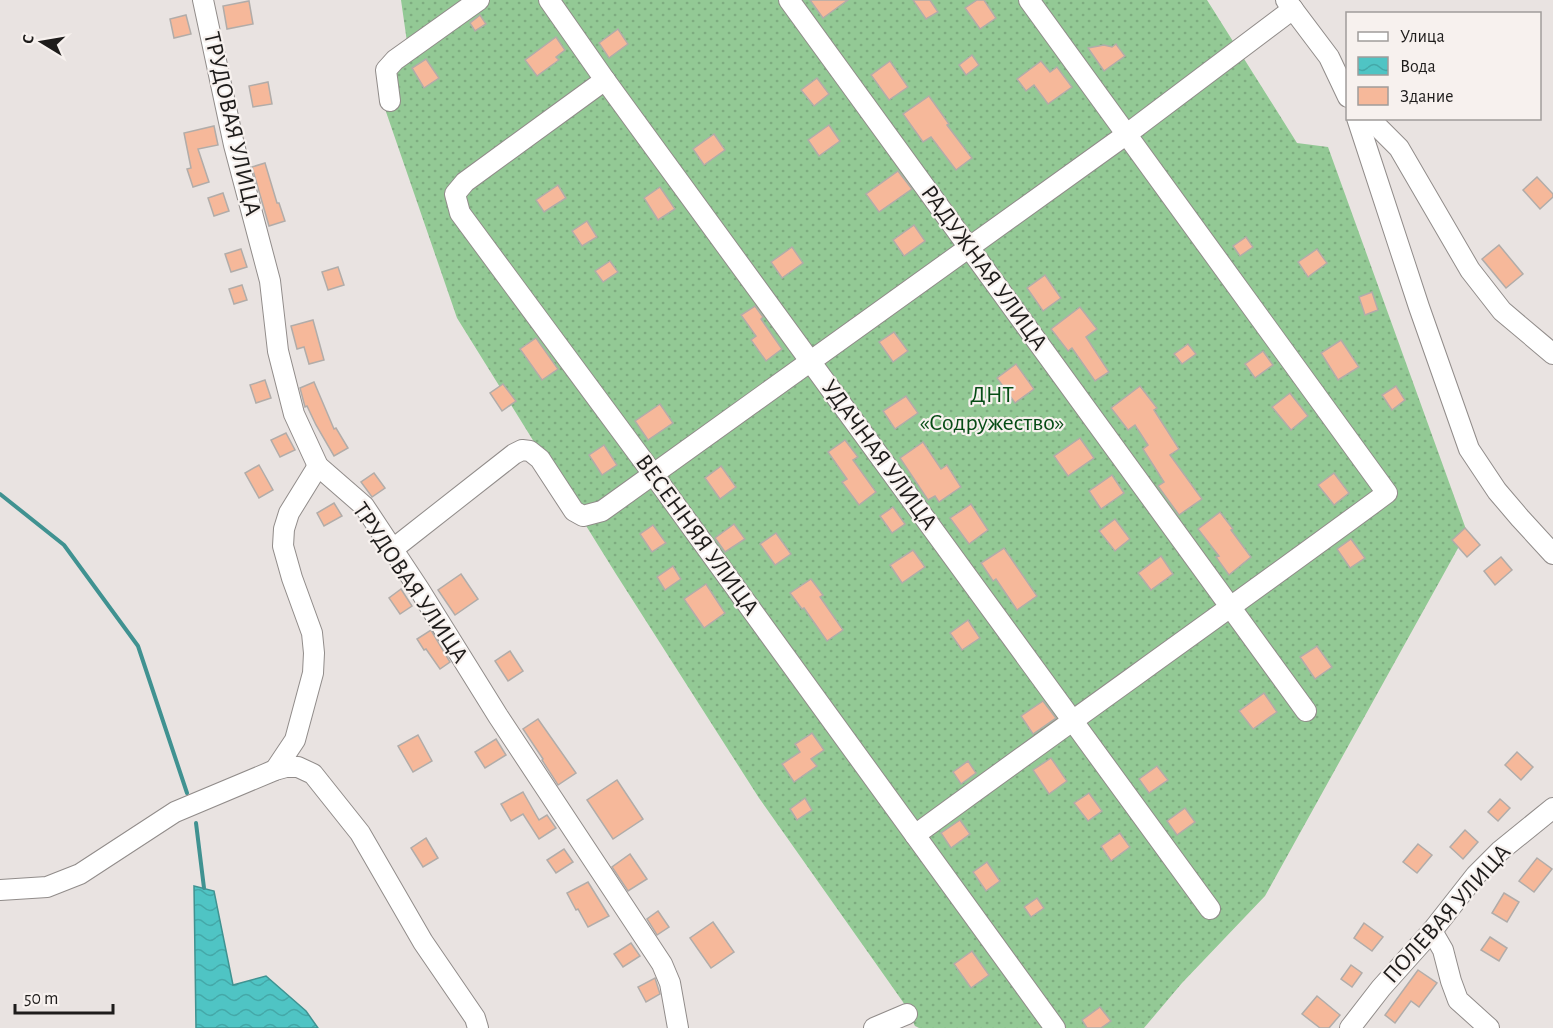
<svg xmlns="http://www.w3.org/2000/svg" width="1553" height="1028" font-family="'Alegreya Sans',sans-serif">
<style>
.garden{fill:url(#garden-dots)}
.water{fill:url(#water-waves);stroke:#409291;stroke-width:1.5}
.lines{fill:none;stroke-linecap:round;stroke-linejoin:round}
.stream{stroke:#409291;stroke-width:4}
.building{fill:#f6b89a;stroke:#b1aca9;stroke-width:1.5}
.minor-casing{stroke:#918c8a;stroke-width:22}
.minor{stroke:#fff;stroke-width:20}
.labels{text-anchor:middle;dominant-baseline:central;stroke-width:4.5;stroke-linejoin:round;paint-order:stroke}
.street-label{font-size:24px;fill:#1e1c1b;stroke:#f7f1ee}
.park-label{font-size:24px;fill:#064c15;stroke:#f7f1ee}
</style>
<defs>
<pattern id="garden-dots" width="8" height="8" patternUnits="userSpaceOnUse" patternTransform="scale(1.5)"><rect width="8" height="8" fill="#93c995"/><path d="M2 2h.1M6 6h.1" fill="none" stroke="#7eac80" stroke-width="1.8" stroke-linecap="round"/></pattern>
<pattern id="water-waves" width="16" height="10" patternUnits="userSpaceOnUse" patternTransform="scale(1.5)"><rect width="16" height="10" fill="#4fc4c4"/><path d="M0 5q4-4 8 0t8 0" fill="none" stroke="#44a8a8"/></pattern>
</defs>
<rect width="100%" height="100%" fill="#e9e3e1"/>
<path class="garden" d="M401,0h806l90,143 31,4 139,385 -202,364 -83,87 -38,45h-225l-4,-2 -12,-24 -144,-204 -143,-224 -159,-256 -73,-212 23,-64z"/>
<path class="water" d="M194,886l20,5 19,94 33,-9 40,35 12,17h-122z"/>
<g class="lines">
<g class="stream">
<path d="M0,494l64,51 74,101 49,147"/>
<path d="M196,823l8,65"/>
</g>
</g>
<g class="building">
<path d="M810,0h38l-25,18z"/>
<path d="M913,0h17l8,12 -12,7z"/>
<path d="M977,0h7l12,18 -16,11 -15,-21z"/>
<path d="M249,1l4,23 -26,5 -4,-23z"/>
<path d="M186,15l5,19 -17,4 -4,-19z"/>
<path d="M480,15l6,9 -11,7 -5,-8z"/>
<path d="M618,29l10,15 -19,14 -10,-15z"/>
<path d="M556,37l9,13 -9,7 3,3 -22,16 -12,-16z"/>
<path d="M1116,44l9,12 -21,15 -16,-23 16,-3 8,2z"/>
<path d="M972,55l7,10 -13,10 -7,-10z"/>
<path d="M426,59l13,19 -15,10 -12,-20z"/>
<path d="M890,61l18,26 -19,13 -18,-25z"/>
<path d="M1041,61l9,11 7,-5 15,20 -24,17 -14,-19 -8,6 -9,-12z"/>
<path d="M817,78l12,16 -15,12 -13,-16z"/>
<path d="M268,82l4,22 -19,3 -4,-21z"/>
<path d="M929,96l20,28 -2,1 25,33 -16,12 -25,-33 -8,5 -20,-28z"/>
<path d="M829,125l11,16 -21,15 -11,-16z"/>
<path d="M214,126l4,19 -20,4 11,33 -16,5 -6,-18 4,-1 -7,-35z"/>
<path d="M714,134l11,16 -21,15 -11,-16z"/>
<path d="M265,163l12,40h2l6,18 -16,5 -17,-59z"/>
<path d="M898,171l14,18 -33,23 -13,-18z"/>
<path d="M1537,177l16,17v3l-13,12 -17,-19z"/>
<path d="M558,185l8,13 -22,14 -8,-12z"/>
<path d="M660,187l15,22 -17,11 -14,-22z"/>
<path d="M223,193l6,18 -15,5 -6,-18z"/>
<path d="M587,221l10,16 -15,9 -10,-15z"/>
<path d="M914,225l11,16 -21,15 -11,-16z"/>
<path d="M1246,237l7,10 -13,9 -7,-10z"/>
<path d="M1499,245l24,29 -17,14 -24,-29z"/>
<path d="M792,247l11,16 -21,15 -11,-16z"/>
<path d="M241,249l6,18 -16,5 -6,-18z"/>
<path d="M1317,249l10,14 -19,14 -10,-15z"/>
<path d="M610,261l8,11 -15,10 -8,-11z"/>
<path d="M338,267l6,18 -16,5 -6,-18z"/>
<path d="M1045,275l16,23 -18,13 -16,-23z"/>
<path d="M242,285l5,15 -13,4 -5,-15z"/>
<path d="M1372,292l6,18 -13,5 -6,-18z"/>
<path d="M755,306l8,11 -2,2 21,30 -16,12 -15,-21 5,-4 -15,-21z"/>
<path d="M1080,307l17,22 -11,8 23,35 -14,9 -23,-33 -4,3 -17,-22z"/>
<path d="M313,320l11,40 -15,4 -5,-17 -7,2 -6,-23z"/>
<path d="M894,332l14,19 -15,11 -14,-20z"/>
<path d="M536,338l22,31 -16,11 -22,-31z"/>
<path d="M1341,340l18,27 -21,13 -17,-27z"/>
<path d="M1188,344l8,10 -14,10 -8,-10z"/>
<path d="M1263,351l10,14 -18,13 -10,-14z"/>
<path d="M1016,364l18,25 -19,14 -18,-25z"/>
<path d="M265,380l6,18 -15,5 -6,-18z"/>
<path d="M314,382l20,47 2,-1 12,20 -14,8 -18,-31 -9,-19 -2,1 -5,-19z"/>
<path d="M503,384l13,17 -14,10 -12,-18z"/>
<path d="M1140,386l17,22 -3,2 25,39 -9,6 32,44 -23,16 -21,-29 6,-4 -21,-33 5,-4 -13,-20 -7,5 -17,-22z"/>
<path d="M1396,386l9,14 -13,10 -10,-15z"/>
<path d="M1290,393l18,23 -17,14 -19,-23z"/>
<path d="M906,396l12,17 -23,16 -12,-18z"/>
<path d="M660,404l13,19 -25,17 -13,-19z"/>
<path d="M286,433l9,17 -15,7 -9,-17z"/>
<path d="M1080,438l14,20 -26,18 -14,-20z"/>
<path d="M845,440l13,17 -5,3 23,32 -17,13 -17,-23 5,-3 -19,-27z"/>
<path d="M923,442l18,27 6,-4 14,22 -22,15 -4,-6 -7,4 -28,-42z"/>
<path d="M604,445l13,20 -15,10 -13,-20z"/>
<path d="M259,465l14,25 -14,8 -14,-25z"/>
<path d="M721,466l15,21 -16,12 -15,-21z"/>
<path d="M374,473l11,15 -13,9 -11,-15z"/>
<path d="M1334,473l15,20 -15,12 -16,-20z"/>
<path d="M1112,475l12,18 -23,16 -12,-18z"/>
<path d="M334,503l8,13 -18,10 -7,-13z"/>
<path d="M971,504l17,26 -19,14 -19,-26z"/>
<path d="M893,507l12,17 -13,9 -12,-17z"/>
<path d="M1220,512l13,17 -2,1 20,27 -22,18 -13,-18 3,-1 -21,-27z"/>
<path d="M1115,519l15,20 -15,12 -16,-20z"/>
<path d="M734,524l11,15 -20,13 -10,-14z"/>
<path d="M653,525l13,18 -14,9 -12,-18z"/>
<path d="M1465,528l15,17 -13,12 -15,-17z"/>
<path d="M776,533l15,21 -16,11 -15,-21z"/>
<path d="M1351,539l14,19 -15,10 -13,-19z"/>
<path d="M1004,548l33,48 -20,14 -21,-31 -3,2 -12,-18z"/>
<path d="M913,550l12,17 -23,16 -12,-18z"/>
<path d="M1161,556l12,18 -22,16 -13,-17z"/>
<path d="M1501,557l11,13 -17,15 -11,-14z"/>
<path d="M673,566l8,13 -16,11 -8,-13z"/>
<path d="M461,574l17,25 -23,16 -17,-25z"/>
<path d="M811,579l12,16 -3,2 23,33 -16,11 -23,-33 -2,1 -12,-16z"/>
<path d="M706,584l19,29 -21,15 -20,-29z"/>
<path d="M401,589l11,17 -12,8 -11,-16z"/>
<path d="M968,620l12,18 -18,12 -12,-17z"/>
<path d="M431,630l19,32 -10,7 -14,-20 -2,1 -7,-11z"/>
<path d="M1317,646l15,21 -17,12 -15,-22z"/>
<path d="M510,651l13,20 -15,10 -13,-20z"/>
<path d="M1264,693l13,19 -24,17 -14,-18z"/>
<path d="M1043,701l13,17 -23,16 -12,-18z"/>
<path d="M538,719l38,54 -18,12 -16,-25 1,-1 -20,-30z"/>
<path d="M812,733l12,17 -13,9 6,7 -23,16 -12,-18 18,-12 -5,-8z"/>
<path d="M418,735l14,26 -19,11 -15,-26z"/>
<path d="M496,739l10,16 -21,13 -10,-16z"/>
<path d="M1517,752l16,15 -12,13 -16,-15z"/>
<path d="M1051,758l16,23 -18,13 -16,-24z"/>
<path d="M968,761l8,12 -15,11 -8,-12z"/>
<path d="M1157,766l11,14 -19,13 -10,-14z"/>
<path d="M617,780l26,39 -30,20 -26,-39z"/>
<path d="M523,792l16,28 8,-5 9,13 -17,11 -16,-25 -12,7 -10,-17z"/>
<path d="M1089,793l13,18 -14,10 -14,-18z"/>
<path d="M805,798l7,12 -15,10 -7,-11z"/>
<path d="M1500,799l10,9 -12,13 -10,-9z"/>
<path d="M1185,808l10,14 -18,13 -10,-14z"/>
<path d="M960,820l10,14 -19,14 -10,-15z"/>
<path d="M1465,830l13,12 -15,17 -13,-12z"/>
<path d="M1120,833l10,14 -19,14 -10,-15z"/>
<path d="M426,838l12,20 -15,9 -12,-19z"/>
<path d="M1418,844l14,11 -15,18 -14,-11z"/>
<path d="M564,849l9,13 -17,11 -9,-13z"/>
<path d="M630,854l17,25 -19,12 -16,-24z"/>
<path d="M1537,858l15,11 -18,23 -15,-11z"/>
<path d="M987,862l13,19 -14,10 -13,-19z"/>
<path d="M588,882l21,34 -21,11 -10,-18 -2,1 -9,-17z"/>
<path d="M1504,893l15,9 -12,20 -15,-9z"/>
<path d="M1037,898l7,10 -13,9 -7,-10z"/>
<path d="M658,911l11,16 -12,8 -10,-16z"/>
<path d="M713,922l21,30 -23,16 -21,-30z"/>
<path d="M1364,923l19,14 -11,14 -18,-13z"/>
<path d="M1490,937l17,11 -8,13 -18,-11z"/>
<path d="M631,943l9,13 -17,11 -9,-13z"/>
<path d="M972,951l17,24 -18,13 -17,-24z"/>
<path d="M1351,965l11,8 -10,14 -11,-8z"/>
<path d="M1418,970l19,13 -18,24 -8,-6 -16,22 -10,-8z"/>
<path d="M655,978l5,16 -14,8 -8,-15z"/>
<path d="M1317,996l23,19 -11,13h-9l-18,-14z"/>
<path d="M1100,1007l11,14 -10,7h-14l-5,-8z"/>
</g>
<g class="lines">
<defs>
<g id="minor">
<path d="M203,0l31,145 36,136 8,70 16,63 24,52 46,40 55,83 79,127 164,248 8,19 8,45"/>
<path d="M549,0l56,80 605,829"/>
<path d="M789,0l517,711"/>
<path d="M1286,0l43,57 19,40"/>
<path d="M605,80l-140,102 -10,12 5,19 193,261 402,554"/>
<path d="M390,101l-4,-31 9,-10 84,-60"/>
<path d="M1357,118l62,189 50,142 28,42 23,27 33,36"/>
<path d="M1369,118l30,30 71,122 32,41 51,43"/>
<path d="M393,549l121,-95 8,-4 8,1 10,8 34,52 9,5 19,-5 525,-377 166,-125"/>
<path d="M275,770l20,-30 18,-67 1,-20 -2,-20 -20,-55 -9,-32 1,-17 5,-16 29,-47"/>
<path d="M915,835c157,-115 316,-227 472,-342l-358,-493"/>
<path d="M0,890l47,-3 33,-13 95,-62 100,-42 11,-3h12l15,7 47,59 63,109 52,76 3,10"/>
<path d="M1432,931l11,19 8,31 7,19 31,28"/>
<path d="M874,1028l33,-14"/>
<path d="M1350,1028l31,-40 51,-57 44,-56 24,-24 53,-43"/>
</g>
</defs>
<use href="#minor" class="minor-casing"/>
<use href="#minor" class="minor"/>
</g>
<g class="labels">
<g class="street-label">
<text transform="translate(232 124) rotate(77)">ТРУДОВАЯ УЛИЦА</text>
<text transform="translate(984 268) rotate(54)">РАДУЖНАЯ УЛИЦА</text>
<text transform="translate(879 455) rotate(54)">УДАЧНАЯ УЛИЦА</text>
<text transform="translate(697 535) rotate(54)">ВЕСЕННЯЯ УЛИЦА</text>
<text transform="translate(410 583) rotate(56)">ТРУДОВАЯ УЛИЦА</text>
<text transform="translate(1447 914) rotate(-48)">ПОЛЕВАЯ УЛИЦА</text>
</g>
<g class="park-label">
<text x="992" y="395">ДНТ<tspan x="992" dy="28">«Содружество»</tspan></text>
</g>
</g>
<rect x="1346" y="12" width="195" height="108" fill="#f7f1ee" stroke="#a09c9a" stroke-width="1.5"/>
<rect x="1358" y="32" width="30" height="9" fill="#ffffff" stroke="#a09c9a" stroke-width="1.5"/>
<text x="1400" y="42" font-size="18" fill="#1e1c1b">Улица</text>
<rect x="1358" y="57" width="30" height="18" fill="url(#water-waves)" stroke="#a09c9a" stroke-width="1.5"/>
<text x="1400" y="72" font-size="18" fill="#1e1c1b">Вода</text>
<rect x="1358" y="87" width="30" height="18" fill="#f6b89a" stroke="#a09c9a" stroke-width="1.5"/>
<text x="1400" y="102" font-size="18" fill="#1e1c1b">Здание</text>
<g transform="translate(42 42) rotate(281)" stroke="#f7f1ee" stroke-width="4.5" paint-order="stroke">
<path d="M0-4.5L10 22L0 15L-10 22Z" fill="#1e1c1b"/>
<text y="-9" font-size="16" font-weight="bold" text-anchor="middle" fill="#1e1c1b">С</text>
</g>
<path d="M15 1004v9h98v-9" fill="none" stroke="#1e1c1b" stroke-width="3"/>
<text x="24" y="1004" font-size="18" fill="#1e1c1b" stroke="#f7f1ee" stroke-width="4.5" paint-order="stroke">50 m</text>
</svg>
